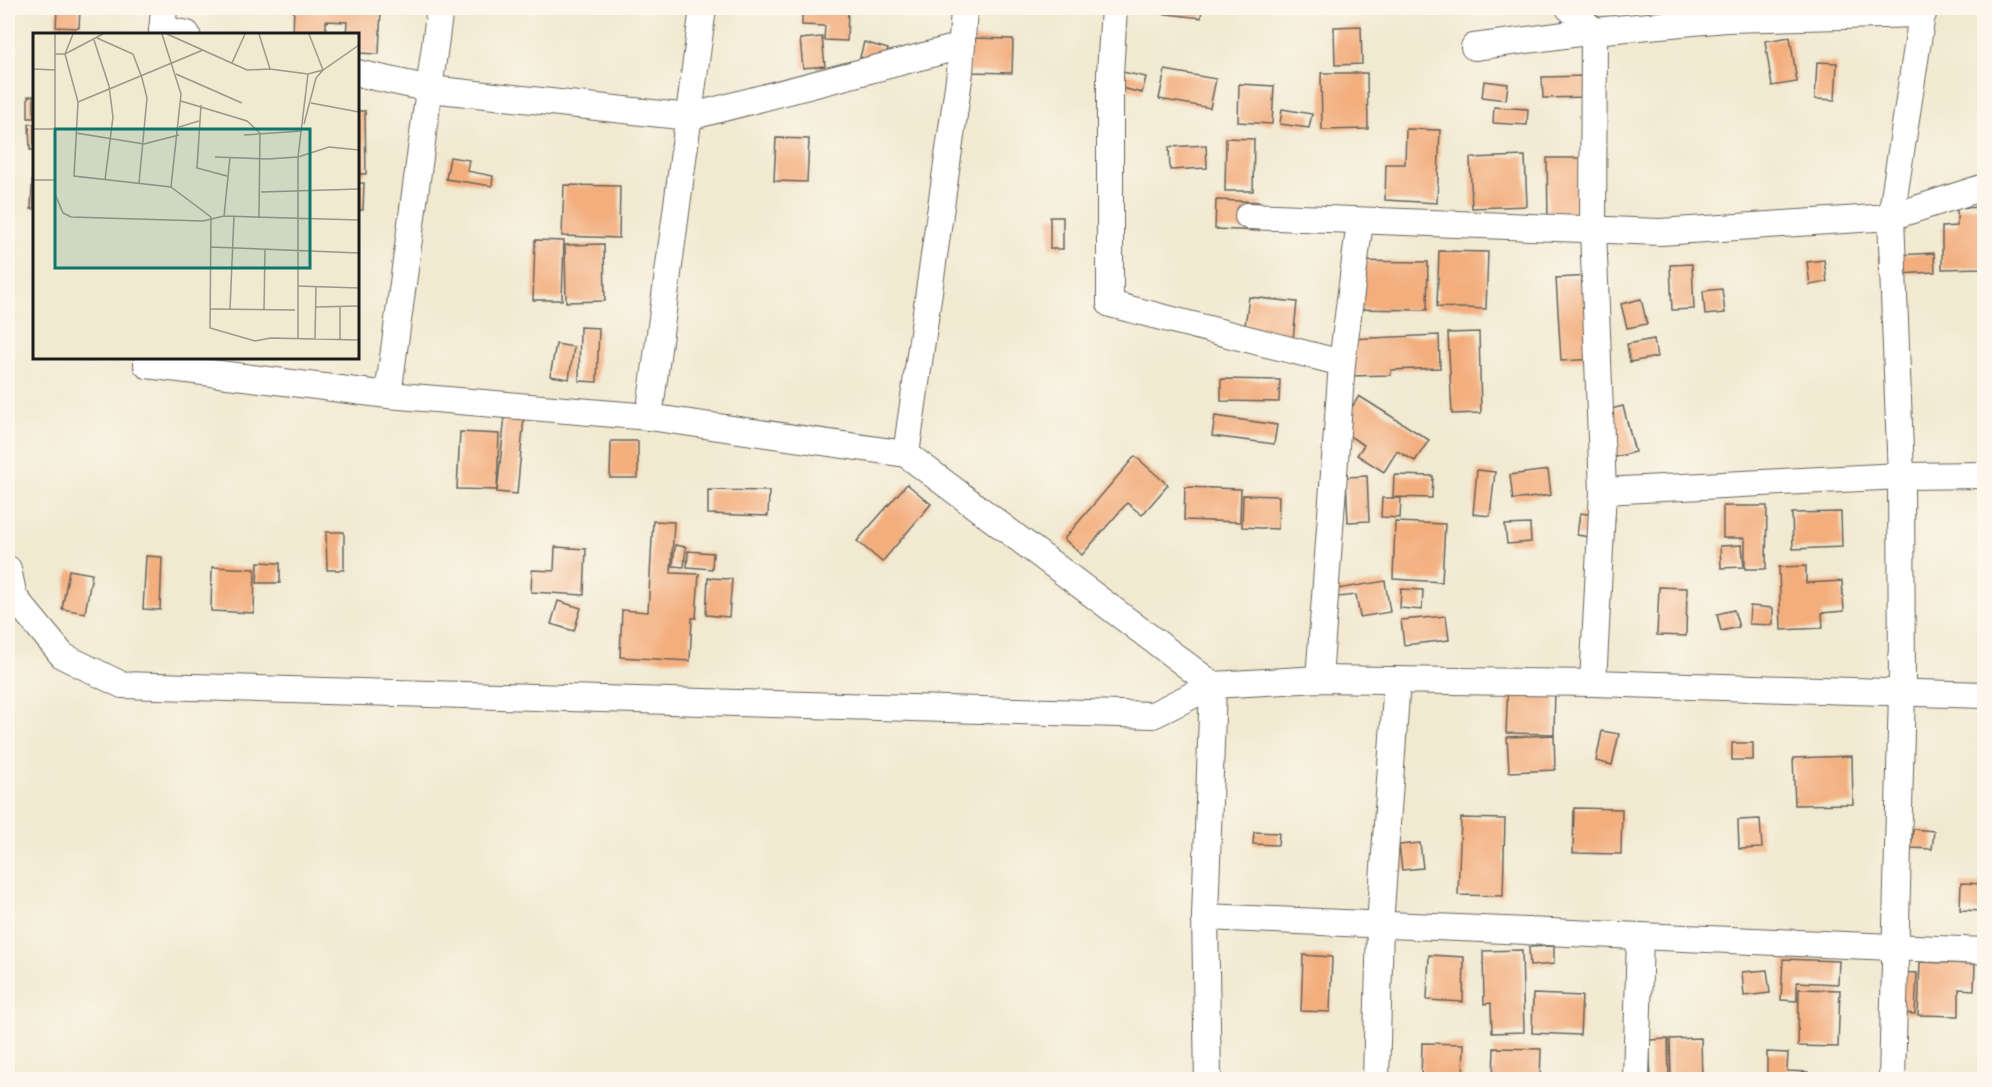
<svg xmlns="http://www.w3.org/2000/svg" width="1992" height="1087" font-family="Mynerve,sans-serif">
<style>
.building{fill:#f3ae7e}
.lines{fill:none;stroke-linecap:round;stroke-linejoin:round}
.street-casing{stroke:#67645b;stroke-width:28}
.street{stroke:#fff;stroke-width:26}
.inset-road{fill:none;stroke:#9c9788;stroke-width:1.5}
.view{fill:#0f766e;fill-opacity:0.15;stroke:#0f766e;stroke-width:3}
.inset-edge{fill:none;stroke:#1c1c1c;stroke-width:3}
</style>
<rect width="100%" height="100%" fill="#fbf7ec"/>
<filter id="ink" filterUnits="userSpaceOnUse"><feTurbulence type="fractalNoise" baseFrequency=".0167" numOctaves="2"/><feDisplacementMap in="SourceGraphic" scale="12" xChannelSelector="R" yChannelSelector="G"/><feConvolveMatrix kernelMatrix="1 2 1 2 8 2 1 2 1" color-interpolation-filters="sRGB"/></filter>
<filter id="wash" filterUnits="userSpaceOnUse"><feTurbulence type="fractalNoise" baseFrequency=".008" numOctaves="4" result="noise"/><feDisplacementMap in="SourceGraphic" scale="24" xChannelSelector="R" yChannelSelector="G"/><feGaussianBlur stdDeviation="1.35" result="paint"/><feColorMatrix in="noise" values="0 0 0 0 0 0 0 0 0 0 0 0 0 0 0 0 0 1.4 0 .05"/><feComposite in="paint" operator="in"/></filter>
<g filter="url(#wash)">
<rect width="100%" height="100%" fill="#f1e9d0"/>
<g id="blocks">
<g class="building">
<path d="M57,8h23l-1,20 -23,-1z"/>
<path d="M294,8h87l-2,46 -22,-1v-19h-11l1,-12 -21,-1v13h-33z"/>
<path d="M802,8h46l-1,33 -23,-1 1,-14 -23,-1z"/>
<path d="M1159,8h43l-1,10 -42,-5z"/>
<path d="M1361,26l1,38 -27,1 -1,-38z"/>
<path d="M822,37l3,29 -22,2 -3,-29z"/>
<path d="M1790,37l7,45 -25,4 -7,-45z"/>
<path d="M970,38l43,1 -1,34 -43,-1z"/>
<path d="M864,42l24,7 -5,15 -23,-7z"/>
<path d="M1817,62l20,1 -2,37 -20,-1z"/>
<path d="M1113,70l33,7 -4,16 -33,-8z"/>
<path d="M1165,70l51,9 -6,29 -51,-9z"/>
<path d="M1321,73h46l1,56 -46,1z"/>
<path d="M1587,76l1,21 -45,1 -1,-21z"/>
<path d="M1484,81l24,3 -2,16 -24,-3z"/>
<path d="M1239,84l35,2 -2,38 -34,-2z"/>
<rect x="28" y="96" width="6" height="22"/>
<path d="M1494,107l34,2 -1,16 -34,-2z"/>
<path d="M1282,109l30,5 -3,14 -29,-4z"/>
<path d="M357,111h8l1,63h-9z"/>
<path d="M29,124h5v26h-4z"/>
<path d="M1406,129l34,1 -3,73 -52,-3 1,-36h19z"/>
<path d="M776,138l33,1 -2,43 -33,-1z"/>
<path d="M1226,138l28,1 -1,52h-28z"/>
<path d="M1206,145l1,23 -37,2 -1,-23z"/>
<path d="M1525,156l2,50 -55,2 -2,-50z"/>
<path d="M450,157l19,3 -2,11 26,5 -1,10 -46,-7z"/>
<path d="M1547,158h42l2,61 -43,1z"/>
<path d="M33,165h1v44h-3z"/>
<path d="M357,183h7l-1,27h-6z"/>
<path d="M564,185l56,1 -1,52 -57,-2z"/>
<path d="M1216,200l45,2 -2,29 -44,-2z"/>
<path d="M1984,207v61l-42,1v-42l15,-1v-18z"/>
<rect x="1050" y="217" width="13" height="32"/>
<path d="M535,240l29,1 -2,59h-29z"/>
<path d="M604,244l1,57 -39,1 -1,-57z"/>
<path d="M1439,251l49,1 -2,57 -49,-2z"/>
<path d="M1934,253l1,19 -55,3 -1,-19z"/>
<path d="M1824,260l3,22 -17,3 -3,-23z"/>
<path d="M1344,261l84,1 -1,48 -84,-1z"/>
<path d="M1692,264l2,45 -22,1 -2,-45z"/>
<path d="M1590,276l5,83 -34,2 -5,-83z"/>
<path d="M1722,289l3,24 -20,2 -2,-24z"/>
<path d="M1249,297l48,5 -4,37 -49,-6z"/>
<path d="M1641,299l6,25 -20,4 -6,-24z"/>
<path d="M580,327l19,1 -2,54 -18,-1z"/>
<path d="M1479,332l2,81 -29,1 -4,-81z"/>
<path d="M1439,335l1,33 -49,2v5l-41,1 -1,-37z"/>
<path d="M1654,339l3,18 -27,5 -3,-18z"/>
<path d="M556,344l18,3 -5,32 -19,-3z"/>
<path d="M1221,379l59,1 -1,22 -58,-1z"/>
<path d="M1359,396l70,44 -14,21 -18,-10 -13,21 -27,-17 7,-10 -26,-16z"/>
<path d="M1623,406l12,46 -31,8 -12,-46z"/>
<path d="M505,416l19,2 -7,76 -20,-2z"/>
<path d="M1215,416l62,9 -3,19 -62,-8z"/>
<path d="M460,432l39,2 -2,56 -40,-1z"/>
<path d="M611,441h27v37h-28z"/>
<path d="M1135,456l33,29 -26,30 -15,-12 -45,52 -18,-16z"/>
<path d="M1477,470l18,2 -5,44 -17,-2z"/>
<path d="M1548,470l3,25 -38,5 -3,-25z"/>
<path d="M1394,475l39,1 -1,22 -39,-1z"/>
<path d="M1367,476l2,45 -21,1 -2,-45z"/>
<path d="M907,484l24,20 -49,58 -25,-21z"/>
<path d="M1185,487l56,2 -1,33 -56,-2z"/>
<path d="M708,490l61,1 -1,25 -60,-2z"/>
<path d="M1243,495l36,1 -1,33 -36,-2z"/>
<path d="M1382,498h19l-1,20 -19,-1z"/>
<path d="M1723,506h44l-1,63h-21v-31h-22z"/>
<path d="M1841,512l1,35 -49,2 -1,-36z"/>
<path d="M1580,513l35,5 -3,22 -35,-5z"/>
<path d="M653,521l21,1 -3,51 28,1 -3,44h-4l-2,43 -70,-4 2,-47 26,2z"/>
<path d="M1395,522l50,2 -3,58 -49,-3z"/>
<path d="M1530,524l1,18 -24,2 -2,-19z"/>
<path d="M326,532h18v38h-17z"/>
<path d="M675,545l11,2 -2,20 -11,-1z"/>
<path d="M1742,545l2,22 -23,1 -1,-22z"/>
<path d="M555,547l31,2 -2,46 -53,-3 1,-22 22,1z"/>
<path d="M688,551l25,2 -1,16 -25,-2z"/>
<path d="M146,556l16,1 -2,53 -17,-1z"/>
<path d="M258,562l22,1v20h-23z"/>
<path d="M1806,566v17l36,-2 2,30 -22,2 1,15 -42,2 -2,-63z"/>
<path d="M212,567l43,2 -1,44 -43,-2z"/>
<path d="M69,570l23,4 -7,39 -23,-4z"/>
<path d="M708,578l24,1 -3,38 -23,-2z"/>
<path d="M1385,581l5,31 -30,5 -4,-22 -18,2 -1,-8z"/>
<path d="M1659,587l28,1 -1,48 -29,-1z"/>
<path d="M1401,589l22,1 -1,20 -22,-2z"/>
<path d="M558,601l23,7 -7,23 -23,-7z"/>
<path d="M1750,606l23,2v17l-24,-1z"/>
<path d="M1734,610l5,17 -18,4 -4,-17z"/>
<path d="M1446,616l3,24 -45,5 -3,-25z"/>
<path d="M1508,682l47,2 -1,50 -48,-1z"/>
<path d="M1602,731l17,3 -7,31 -16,-4z"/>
<path d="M1554,735l1,35 -46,2 -2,-35z"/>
<rect x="1732" y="743" width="21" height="17"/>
<path d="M1852,756l1,48 -58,1 -2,-47z"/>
<path d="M1574,808l48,1 -1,45 -48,-1z"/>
<path d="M1461,818l44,1 -2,77 -45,-1z"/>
<path d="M1760,819l2,29 -23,1 -1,-29z"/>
<path d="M1913,829l21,2 -2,18 -21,-1z"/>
<path d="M1254,832l25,1 -1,12 -25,-1z"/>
<path d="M1420,843l3,25 -21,2 -3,-25z"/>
<path d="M1961,883l23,1v27l-24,-1z"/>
<path d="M1554,946v18l-24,2 -1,-19z"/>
<path d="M1522,950l2,82 -32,1 -1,-30 -7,1 -1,-53z"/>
<path d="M1303,955l29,2 -2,55 -29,-1z"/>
<path d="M1429,955l35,2 -1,45 -36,-2z"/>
<path d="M1783,959l56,2 -1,23 -41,-2v19l-16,-1z"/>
<path d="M1920,962l55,2 -1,26 -15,-1v27l-41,-1z"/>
<path d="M1767,970l3,23 -26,3 -2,-24z"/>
<path d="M1889,972l28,1 -2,41 -27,-2z"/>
<path d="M1799,989l41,1 -2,57 -40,-1z"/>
<path d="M1533,994l49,2 -2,39 -48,-2z"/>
<path d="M1701,1038l1,42h-31l-1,-41z"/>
<path d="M1668,1039l1,41h-18l-2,-40z"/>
<path d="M1422,1043l42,1 -1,36h-42z"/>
<path d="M1494,1048l47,1 -1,31h-47z"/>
<path d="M1767,1052l21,1 -1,18 21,1v8h-41z"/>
</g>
</g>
</g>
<g filter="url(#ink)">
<use href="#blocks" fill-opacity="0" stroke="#67645b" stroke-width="1.5"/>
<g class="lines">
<defs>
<g id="street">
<path d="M964,8l-4,64 -54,382 307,231 -8,232 3,163"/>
<path d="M1114,8l-4,65v231l232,59"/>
<path d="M1569,8l25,23 -1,199 10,261 -10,192"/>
<path d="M162,29l25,5"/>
<path d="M162,34l2,-26"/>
<path d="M1474,47l120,-16 132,-12 197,-5"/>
<path d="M357,73l73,16 259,28 273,-71"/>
<path d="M1248,216l412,16 231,-15 93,-30"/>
<path d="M147,357v8l241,30 261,22 257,37"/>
<path d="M388,395l52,-387"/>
<path d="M649,417l54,-409"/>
<path d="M1603,491l298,-15 83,-1"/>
<path d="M8,569l6,28 49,59 59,29 1031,30 60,-30 106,-6 274,4 391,12"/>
<path d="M1319,679l23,-316 18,-142"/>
<path d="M1205,917l779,34"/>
<path d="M1376,1080l4,-155 17,-245"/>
<path d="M1636,1080l4,-144"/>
<path d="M1892,1080l10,-388 -1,-216 -10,-259 32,-209"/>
</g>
</defs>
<use href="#street" class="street-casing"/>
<use href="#street" class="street"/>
</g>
</g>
<g transform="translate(33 33)">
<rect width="326" height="326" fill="#f1e9d0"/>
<path class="inset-road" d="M22,1v160l8,19 8,4 132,4 21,-5 135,4M40,1l-8,20 13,48 -4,74 97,11M129,1l19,60 -10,93 40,30 -1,111 45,13 16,-3 88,2M134,1l80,36 23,-1 -11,-35M64,5l36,16 9,24 5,20 -8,85M61,7l15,46 4,31 -8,63M22,21h10l38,-20M199,30l13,-29M0,36l22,1M237,36l38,5 15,-4 36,-25M143,41l66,29M148,68l66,20 13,12 -1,84M45,69l125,-52M278,70l48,9M168,72l-4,63 30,8M271,91l12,-46 7,-8 -14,-36M146,94l20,-6M0,96h20M43,100l68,11 35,-9M211,102l58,-4M182,124l53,2 30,-2 31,-10 30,3M0,147h21M228,159l98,-3M191,183l6,-59M177,214l149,6M264,253l62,2M283,274l43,-1M178,276l84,1M197,276l4,-93M231,277l1,-61M265,305v-181l10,-83M282,306l1,-52M307,307v-33"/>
<path class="view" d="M22,96h255v139h-255z"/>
<rect width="326" height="326" class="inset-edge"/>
</g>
<rect width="1992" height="1087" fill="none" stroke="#fbf7ec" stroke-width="30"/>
</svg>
